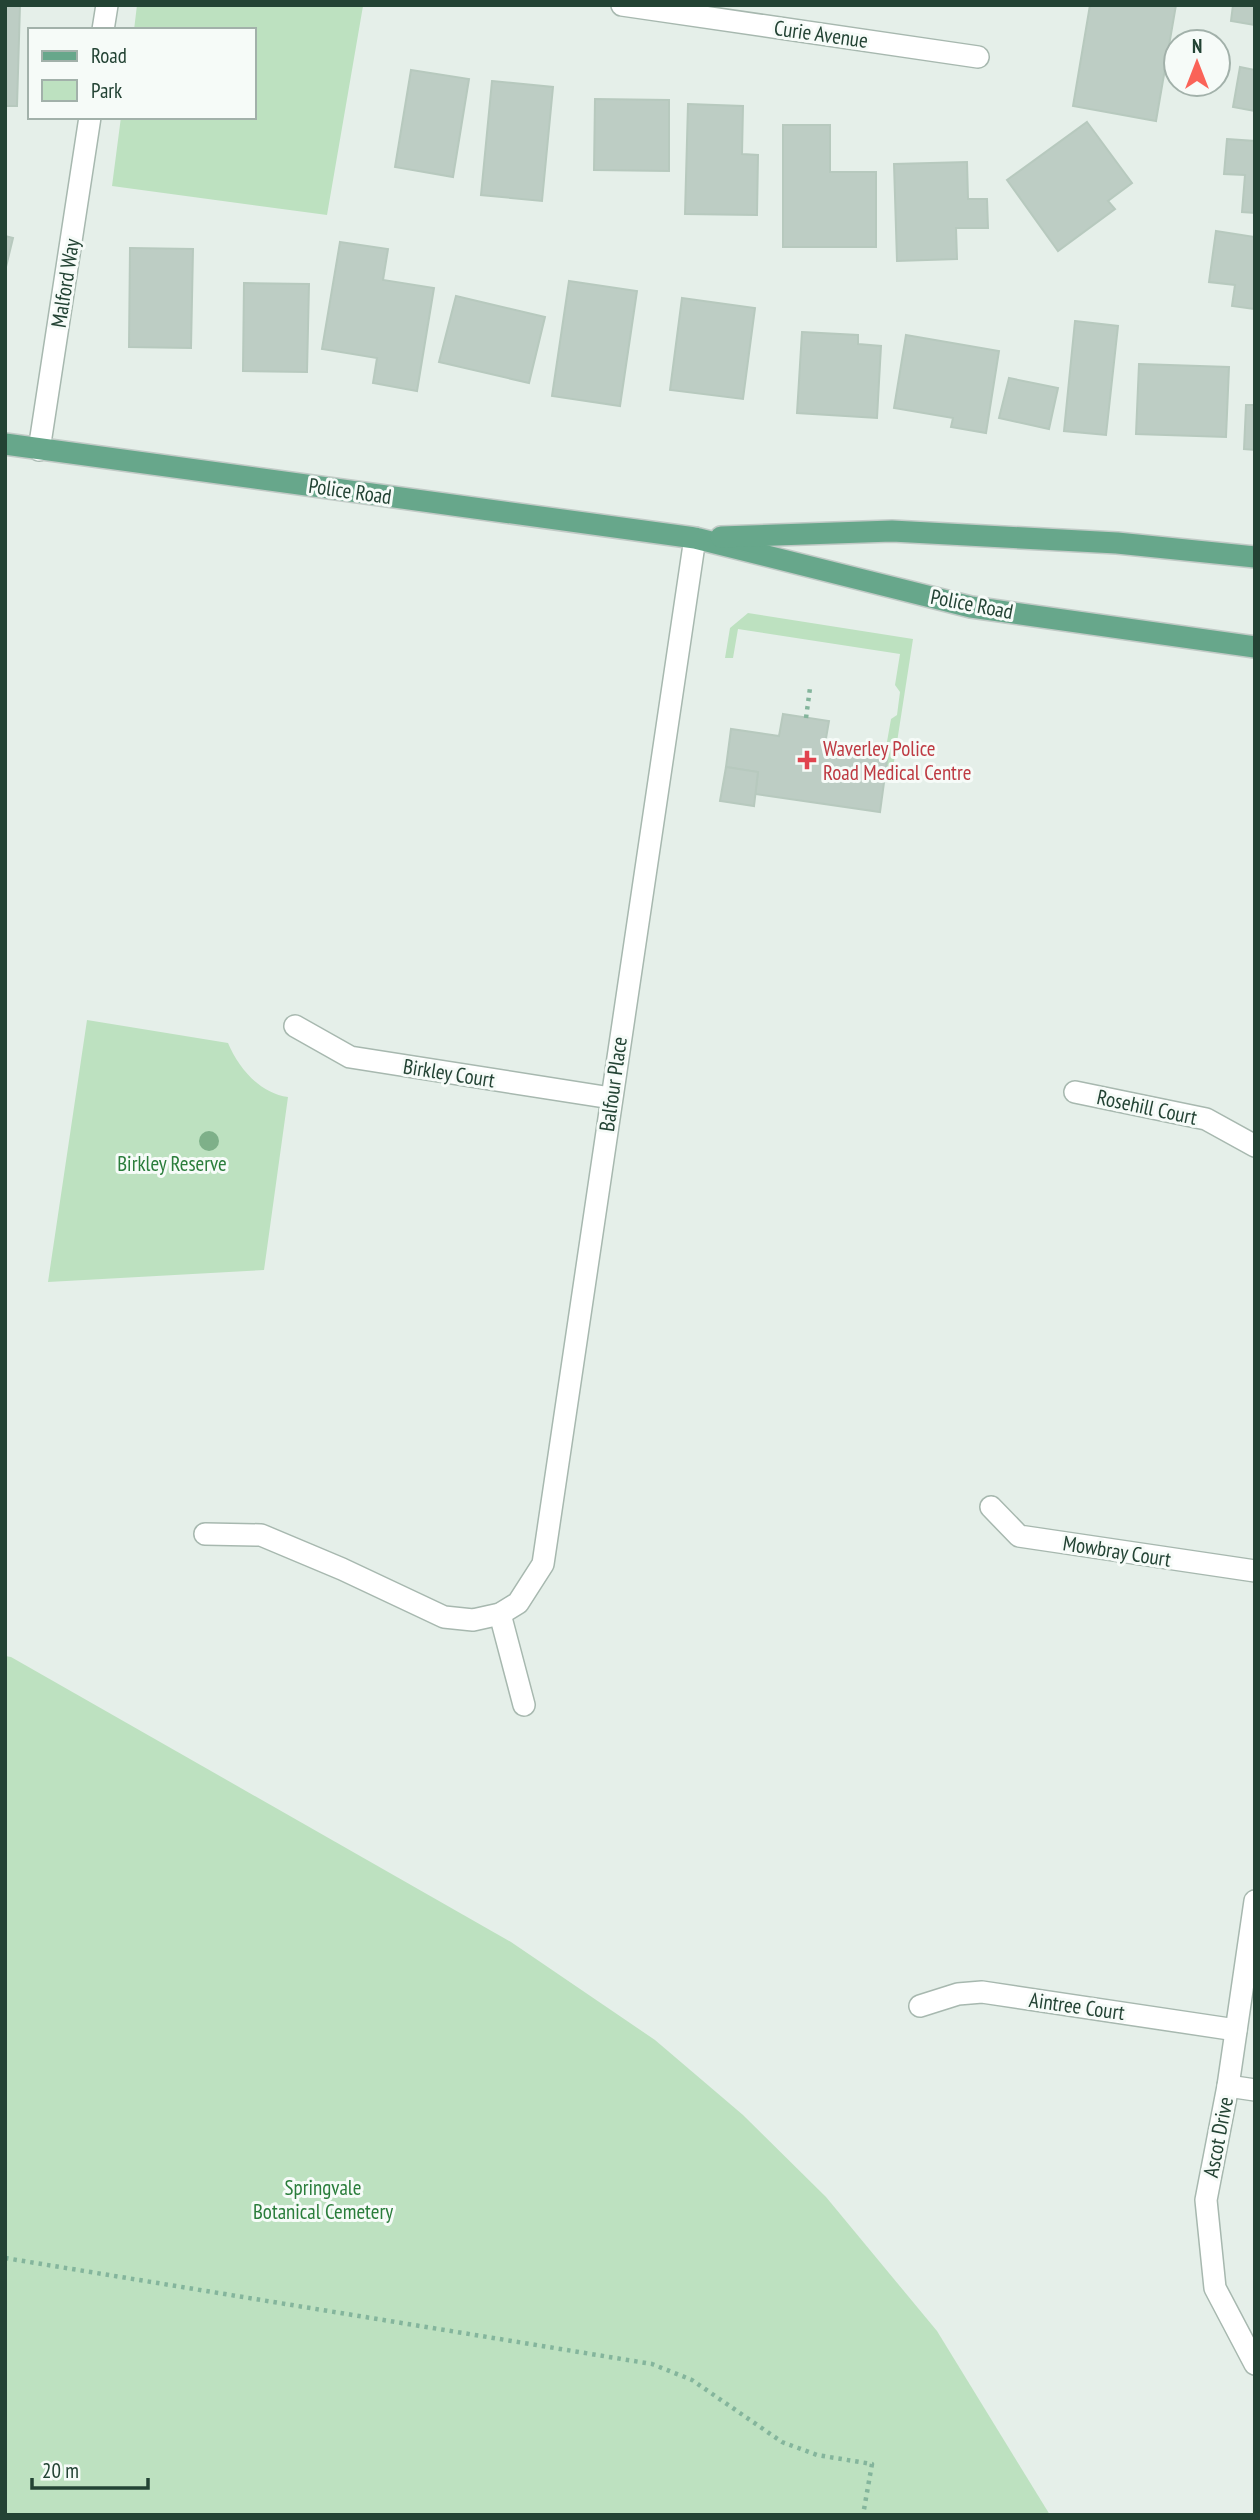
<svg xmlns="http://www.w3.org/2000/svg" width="1260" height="2520" font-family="'PT Sans Narrow',sans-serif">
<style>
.green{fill:#bde1c0}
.building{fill:#bdcdc4;stroke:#b7c9be;stroke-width:2}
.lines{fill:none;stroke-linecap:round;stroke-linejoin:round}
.minor-casing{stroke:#a7b8af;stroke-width:24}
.primary-casing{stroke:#c1cac6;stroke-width:24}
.path{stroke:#84b59c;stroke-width:4.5;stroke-dasharray:3.5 5;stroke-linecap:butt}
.minor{stroke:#fff;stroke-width:21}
.primary{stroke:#67a78b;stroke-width:21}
.tree{fill:#7eb089}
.health-dot{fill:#e0444e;stroke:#f6fbf8;stroke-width:2.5}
.labels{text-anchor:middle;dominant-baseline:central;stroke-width:6;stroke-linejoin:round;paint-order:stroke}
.street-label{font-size:21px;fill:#234334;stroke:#f6fbf8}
.health-label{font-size:21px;fill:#be3a42;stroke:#f6fbf8;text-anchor:start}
.park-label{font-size:21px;fill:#2a7d3b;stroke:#f6fbf8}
</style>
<rect width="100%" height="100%" fill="#e5efe9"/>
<g class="green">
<path d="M137,5l226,1 -36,209 -215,-29 9,-69h133v-87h-120z"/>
<path d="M748,613l165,26 -20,129 -7,-1 2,-14h-3l6,-34 6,-4 3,-23 -5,-7 5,-31 -162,-25 -5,29h-8l5,-30z"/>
<path d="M87,1020l141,23c11,26 32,50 60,54l-24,173 -216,12z"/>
<path d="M5,1656l6,1 500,285 144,98 88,75 83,82 111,134 113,184h-1045z"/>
</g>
<g class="building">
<path d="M5,5h15l-3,101h-12z"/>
<path d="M1090,5h86l-20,116 -83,-15z"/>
<path d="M1233,5h22v20l-24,-4z"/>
<path d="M1240,67l15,3v41l-22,-4z"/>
<path d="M411,70l58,9 -16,98 -58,-10z"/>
<path d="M492,81l61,6 -11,114 -61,-6z"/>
<path d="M595,99l74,1v71l-75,-1z"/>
<path d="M688,104l55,2 -1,48 16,1 -1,60 -72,-1z"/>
<path d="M1087,122l45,61 -24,18 7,8 -57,42 -51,-71z"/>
<path d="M783,125h47v47h46v75h-93z"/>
<path d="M1227,139l28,2v72l-13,-1 3,-37 -21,-1z"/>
<path d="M967,162l1,37h19l1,29h-32l1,31 -60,2 -3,-97z"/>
<path d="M1216,231l39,6v72l-23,-3 3,-21 -26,-3z"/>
<path d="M5,236l8,2 -8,33z"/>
<path d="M340,242l48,7 -5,31 51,8 -17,103 -44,-8 4,-25 -55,-9z"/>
<path d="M130,248l63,1 -2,99 -62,-1z"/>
<path d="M569,281l68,10 -17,115 -68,-10z"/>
<path d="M244,283l65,1 -2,88 -64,-1z"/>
<path d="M456,296l89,21 -16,66 -90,-21z"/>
<path d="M682,298l73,10 -12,91 -73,-9z"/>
<path d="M1075,321l43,5 -12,109 -42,-4z"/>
<path d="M802,332l56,3v9l23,2 -4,72 -80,-5z"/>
<path d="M906,335l93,16 -13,82 -35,-6 2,-9 -59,-10z"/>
<path d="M1139,364l90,3 -3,70 -90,-3z"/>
<path d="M1009,378l49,10 -9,41 -50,-11z"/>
<path d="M1246,405h9v45l-11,-1z"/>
<path d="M783,714l46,7 -4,23 63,9 -8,59 -125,-18 3,-22 -32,-5 5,-38 48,7z"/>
<path d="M726,767l32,5 -4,34 -34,-5z"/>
</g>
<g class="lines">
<defs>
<g id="minor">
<path d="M622,5l356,52"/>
<path d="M103,30l4,-25"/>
<path d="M39,450l51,-333"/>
<path d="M295,1026l55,31 261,41"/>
<path d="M1075,1092l131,27 49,27"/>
<path d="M991,1507l28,29 236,35"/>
<path d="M205,1534l56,1 81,34 102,48 29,3 27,-6 18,-11 25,-39 152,-1026"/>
<path d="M500,1614l24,91"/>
<path d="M1255,1901l-27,185 -22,114 9,88 40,76"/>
<path d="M920,2006l38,-12 24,-2 254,38"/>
<path d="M1228,2086l27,4"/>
</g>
<g id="primary">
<path d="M5,444l690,94 276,69 284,40"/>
<path d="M721,537l171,-6 225,12 138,14"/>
</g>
</defs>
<use href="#minor" class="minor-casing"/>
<use href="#primary" class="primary-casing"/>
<g class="path">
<path d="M806,718l4,-30"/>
<path d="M5,2258l647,106 40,16 90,62 35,13 55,9 -9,51"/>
</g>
<use href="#minor" class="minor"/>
<use href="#primary" class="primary"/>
</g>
<circle class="tree" cx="209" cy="1141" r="10"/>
<path class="health-dot" d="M803.5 749.5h7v7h7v7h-7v7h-7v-7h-7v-7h7z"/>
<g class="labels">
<g class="street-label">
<text transform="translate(821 34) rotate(8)">Curie Avenue</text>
<text transform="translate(65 283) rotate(-81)">Malford Way</text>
<text transform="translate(350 491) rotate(8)">Police Road</text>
<text transform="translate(972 604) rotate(11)">Police Road</text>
<text transform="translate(449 1073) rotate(9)">Birkley Court</text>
<text transform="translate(613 1084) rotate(-82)">Balfour Place</text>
<text transform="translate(1147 1107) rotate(12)">Rosehill Court</text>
<text transform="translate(1117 1551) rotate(9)">Mowbray Court</text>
<text transform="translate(1077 2006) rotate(8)">Aintree Court</text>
<text transform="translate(1218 2137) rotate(-79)">Ascot Drive</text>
</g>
<g class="health-label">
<text x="823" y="748">Waverley Police<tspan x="823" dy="24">Road Medical Centre</tspan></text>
</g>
<g class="park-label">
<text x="172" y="1163">Birkley Reserve</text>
<text x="323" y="2187">Springvale<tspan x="323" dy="24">Botanical Cemetery</tspan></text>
</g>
</g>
<rect width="1260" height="2520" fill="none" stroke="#234334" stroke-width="14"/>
<rect x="28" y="28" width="228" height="91" fill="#f6fbf8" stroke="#a2b1aa" stroke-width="2"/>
<rect x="42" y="51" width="35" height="10" fill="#67a78b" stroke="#a2b1aa" stroke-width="2"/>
<text x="91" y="63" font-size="21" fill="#234334">Road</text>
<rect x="42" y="80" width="35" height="21" fill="#bde1c0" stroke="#a2b1aa" stroke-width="2"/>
<text x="91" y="98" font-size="21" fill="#234334">Park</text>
<g transform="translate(1197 63)"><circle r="33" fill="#f6fbf8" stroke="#a2b1aa" stroke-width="2"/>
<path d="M0-5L12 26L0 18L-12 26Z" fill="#fa6358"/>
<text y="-10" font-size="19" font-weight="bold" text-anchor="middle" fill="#234334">N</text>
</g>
<path d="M32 2478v10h116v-10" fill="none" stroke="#234334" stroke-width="3.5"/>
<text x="42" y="2478" font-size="21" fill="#234334" stroke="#f6fbf8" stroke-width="5" paint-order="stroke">20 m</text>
</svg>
